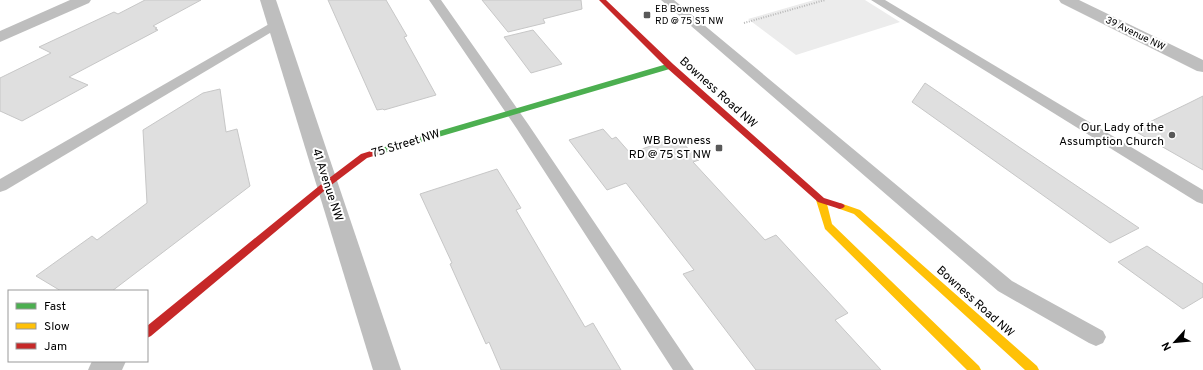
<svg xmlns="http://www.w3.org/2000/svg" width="1203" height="370" font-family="Overpass,sans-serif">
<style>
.green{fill:#ececec}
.building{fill:#dfdfdf;stroke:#c7c7c7}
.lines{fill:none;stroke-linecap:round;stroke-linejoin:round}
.path{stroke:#b9b9b9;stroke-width:2;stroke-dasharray:1 1.5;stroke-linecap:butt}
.lane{fill:#bebebe;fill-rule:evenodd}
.street{fill:#bebebe;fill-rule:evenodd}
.fast{fill:#4caf50;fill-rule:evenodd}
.slow{fill:#ffc107;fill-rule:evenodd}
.jam{fill:#c62828;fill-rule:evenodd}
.poi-dot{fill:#595959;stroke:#fff;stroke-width:1.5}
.labels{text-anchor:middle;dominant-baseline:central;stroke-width:4;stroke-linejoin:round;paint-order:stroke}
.far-poi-label{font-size:10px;fill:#000;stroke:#fff;text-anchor:start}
.far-street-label{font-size:10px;fill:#000;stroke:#fff}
.street-label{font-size:12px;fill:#000;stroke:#fff}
.poi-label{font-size:12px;fill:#000;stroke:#fff;text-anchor:end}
</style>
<rect width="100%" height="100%" fill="#fff"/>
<path class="green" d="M814,0h51l35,22 -104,33 -48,-36z"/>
<g class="building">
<path d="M145,0h56l-48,26 4,2 -2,1 3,1 -89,47 19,8 -66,36 -22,-10v-33l51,-25 -12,-6 75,-35 4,2z"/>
<path d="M328,0h58l21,36 -3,1 32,58 -52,15 -1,-1 -6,1z"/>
<path d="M482,0h99l1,9 -39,10 2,4 -37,9z"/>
<path d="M533,30l29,34 -31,9 -27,-36z"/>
<path d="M925,83l94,64 120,81 -29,15 -198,-141z"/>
<path d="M220,89l6,43 11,-3 13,57 -138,105h-51l-25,-15 56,-40 5,4 50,-37 -4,-73 60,-37z"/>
<path d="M1203,96v74l-70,-40 56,-27z"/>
<path d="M603,129l9,10 4,-2 14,16 47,-16 22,23 -6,2 72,78 11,-5 72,78 -13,7 46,50h-125l-73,-96 11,-4 -68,-87 -19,7 -38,-50z"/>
<path d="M497,169l24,39 -5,2 69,117 8,-4 28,47h-120l-12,-28 -3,2 -36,-80 2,-1 -32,-69z"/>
<path d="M1147,246l56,38v13l-20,12 -65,-47z"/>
</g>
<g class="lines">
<path class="path" d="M744,23l81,-23"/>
<g class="lane">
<path d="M429,0h12l87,124 166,246h-21l-156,-241z"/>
<path d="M661,0h13l338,281 91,50 3,6 -3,6 -7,3 -7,-3 -91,-52z"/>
<path d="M871,0h14l318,190v14l-6,-2z"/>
<path d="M276,20l4,1 2,3 -2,3 -274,163 -6,2v-13z"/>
</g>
<g class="street">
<path d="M70,0h21l-2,3 -89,39v-11z"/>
<path d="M260,0h16l125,370h-28z"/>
<path d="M1059,0h20l124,60v12l-6,-1 -136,-68z"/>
<path d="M92,361h34l-4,9h-34z"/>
</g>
<path class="fast" d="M667,64h3l4,2 -1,2 -296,87 -3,1 -4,-3 1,-2z"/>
<g class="slow">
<path d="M821,197l5,3 6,24 147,142 2,4h-14l-142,-141 -9,-29z"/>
<path d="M840,203l20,7 177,156 2,4h-14l-171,-156 -17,-6 -2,-2 2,-2z"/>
</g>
<g class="jam">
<path d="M599,0h7l67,64 151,134 19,6 2,2 -2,2 -3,1 -22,-7 -151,-134z"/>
<path d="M374,150l4,3 -1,2 -10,3 -37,28 -179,150 -4,2v-12l177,-144 37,-28z"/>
</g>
</g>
<g class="poi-dot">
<rect x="643" y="11" width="8" height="8" rx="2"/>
<circle cx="1172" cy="135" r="4"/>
<rect x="715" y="144" width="8" height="8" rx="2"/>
</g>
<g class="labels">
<g class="far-poi-label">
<text x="655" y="9">EB Bowness<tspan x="655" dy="12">RD @ 75 ST NW</tspan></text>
</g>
<g class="far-street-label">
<text transform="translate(1135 34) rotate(26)">39 Avenue NW</text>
</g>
<g class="street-label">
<text transform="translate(718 93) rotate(42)">Bowness Road NW</text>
<text transform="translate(406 144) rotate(-17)">75 Street NW</text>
<text transform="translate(327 185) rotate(72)">41 Avenue NW</text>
<text transform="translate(975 302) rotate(42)">Bowness Road NW</text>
</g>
<g class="poi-label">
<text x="1164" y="128">Our Lady of the<tspan x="1164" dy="14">Assumption Church</tspan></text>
<text x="711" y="141">WB Bowness<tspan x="711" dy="14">RD @ 75 ST NW</tspan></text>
</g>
</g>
<rect x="8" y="290" width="140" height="72" fill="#ffffff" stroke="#999999"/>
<rect x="16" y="303" width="20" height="6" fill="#4caf50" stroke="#999999"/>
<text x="44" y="310" font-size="12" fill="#000000">Fast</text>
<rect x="16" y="323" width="20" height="6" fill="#ffc107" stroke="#999999"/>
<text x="44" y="330" font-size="12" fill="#000000">Slow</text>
<rect x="16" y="343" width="20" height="6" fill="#c62828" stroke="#999999"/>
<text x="44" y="350" font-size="12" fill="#000000">Jam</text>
<g transform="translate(1175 342) rotate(243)" stroke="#ffffff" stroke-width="3" paint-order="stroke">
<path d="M0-3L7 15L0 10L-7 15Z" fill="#000000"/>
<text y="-6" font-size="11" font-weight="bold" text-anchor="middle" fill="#000000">N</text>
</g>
</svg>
